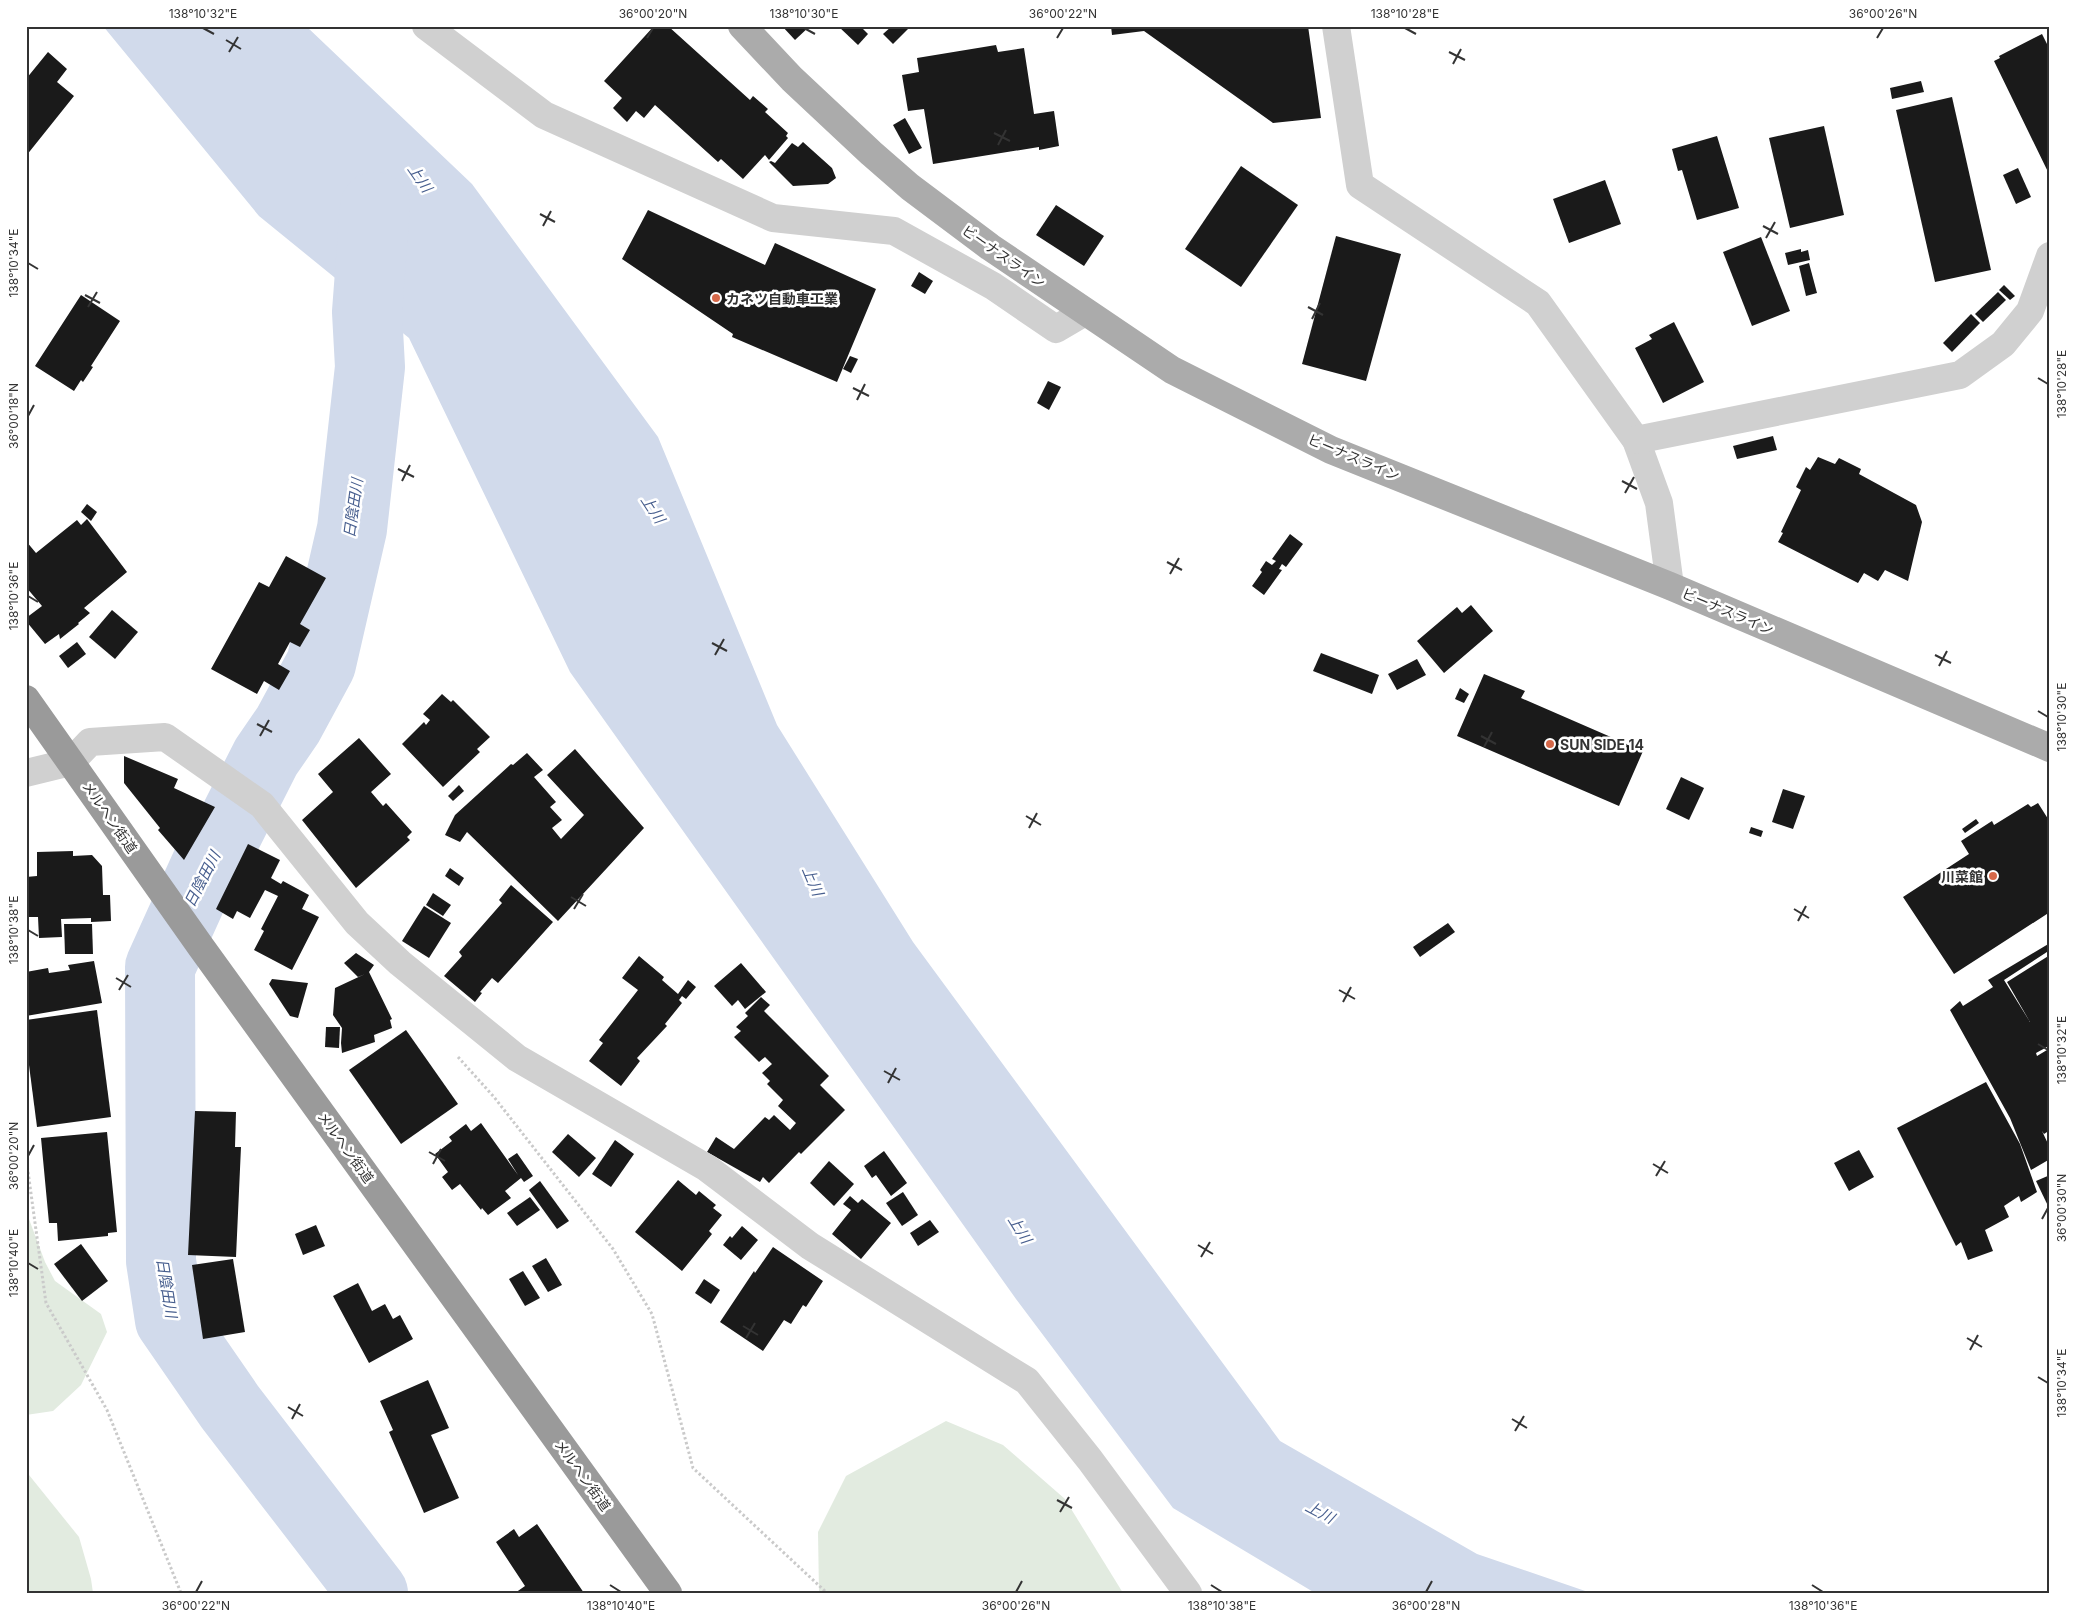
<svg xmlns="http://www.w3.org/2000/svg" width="2076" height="1619" font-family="Inter,'Noto Sans JP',sans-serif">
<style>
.green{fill:#e2ebe0}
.water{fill:#d1daeb}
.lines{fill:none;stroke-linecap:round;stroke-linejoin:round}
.river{stroke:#d1daeb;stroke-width:70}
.building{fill:#1a1a1a}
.path{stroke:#cacaca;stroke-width:3;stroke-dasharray:2.5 2.5;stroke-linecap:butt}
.minor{stroke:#d0d0d0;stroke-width:28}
.major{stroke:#ababab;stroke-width:28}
.highway{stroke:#9a9a9a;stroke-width:28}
.ticks{fill:none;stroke:#333;stroke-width:2}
.poi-dot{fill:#d66849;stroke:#fff;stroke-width:2}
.labels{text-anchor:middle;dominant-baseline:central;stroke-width:5;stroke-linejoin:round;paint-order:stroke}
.street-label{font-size:14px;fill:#333;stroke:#fff}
.poi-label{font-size:14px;font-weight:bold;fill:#333;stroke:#fff;text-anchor:start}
.water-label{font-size:15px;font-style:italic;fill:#475e8e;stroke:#fff}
.neatline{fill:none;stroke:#333;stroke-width:2}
.ticks-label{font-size:12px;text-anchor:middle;fill:#333}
</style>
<rect width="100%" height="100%" fill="#fff"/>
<g class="green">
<path d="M26,1211l19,51 10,19 46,33 6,18 -26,53 -28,26 -27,4z"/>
<path d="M946,1421l57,24 62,54 58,94h-304l-1,-61 28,-56z"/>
<path d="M26,1469l3,6 50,62 12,42 2,14h-67z"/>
</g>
<path class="water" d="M103,26h203l166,158 186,253 119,288 136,217 367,499 197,113 114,39h-276l-142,-85 -157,-209 -446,-627 -161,-334 -150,-122z"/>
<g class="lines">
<path class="river" d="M373,1593l-143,-186 -60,-87 -9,-59 -1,-294 47,-104 20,-29 39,-77 22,-32 33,-61 31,-135 18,-162 -3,-55 8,-105"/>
</g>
<g class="building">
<path d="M654,26h14l82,74 3,-4 15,13 -3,3 23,21 -2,3 2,2 -19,22 -4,-5 -22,24 -22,-20 -3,3 -63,-57 -11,13 -8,-7 -9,11 -14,-14 9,-10 -18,-17z"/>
<path d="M782,26h28l-15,14z"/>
<path d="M838,26h22l8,8 -10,11z"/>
<path d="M892,26h19l-18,18 -10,-10z"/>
<path d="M1111,26h197l13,92 -48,5 -129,-92 -32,4z"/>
<path d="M2042,34l8,16v126l-56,-115 6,-3 -1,-2z"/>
<path d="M996,45l2,7 26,-4 10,66 20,-3 5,35 -20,4v-3l-106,17 -9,-55 -16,2 -6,-36 17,-3 -2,-14z"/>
<path d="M48,52l19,17 -10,13 17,14 -48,60v-77z"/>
<path d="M1921,81l3,11 -32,7 -2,-11z"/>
<path d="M1952,97l39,173 -56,12 -39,-172z"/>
<path d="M905,118l17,30 -13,6 -16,-29z"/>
<path d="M1824,126l20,89 -54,13 -21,-90z"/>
<path d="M1717,136l22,72 -42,12 -15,-50 -4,1 -6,-22z"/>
<path d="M803,142l29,26 4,10 -8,6 -35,2 -24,-24 2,-1 4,2 17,-20 6,4z"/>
<path d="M1241,166l57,39 -57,82 -56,-38z"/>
<path d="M2018,168l13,29 -15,7 -13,-29z"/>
<path d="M1605,180l16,44 -52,19 -16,-44z"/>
<path d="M1056,205l48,31 -20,30 -48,-31z"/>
<path d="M648,210l117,55 10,-22 101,46 -39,93 -105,-45 1,-3 -111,-75z"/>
<path d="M1336,236l65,18 -35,127 -64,-17z"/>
<path d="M1761,237l29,74 -38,15 -29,-74z"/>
<path d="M1801,249v3l7,-2 2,10 -22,5 -3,-12z"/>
<path d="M1809,263l8,30 -11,3 -7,-30z"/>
<path d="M919,272l14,9 -8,13 -14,-8z"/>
<path d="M2004,285l11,11 -5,4 -11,-10z"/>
<path d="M1998,292l8,8 -23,22 -8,-8z"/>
<path d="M81,295l39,26 -29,45 2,1 -10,15 -2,-2 -7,11 -39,-25z"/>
<path d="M1971,314l9,9 -28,29 -9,-9z"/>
<path d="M1674,322l30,60 -41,21 -28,-55 17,-9 -3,-4z"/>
<path d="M850,356l8,3 -7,14 -8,-4z"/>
<path d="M1048,381l13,6 -12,23 -12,-7z"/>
<path d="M1773,436l4,14 -40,9 -4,-13z"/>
<path d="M1818,457l17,7 4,-6 22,11 -2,5 57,31 6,17 -14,59 -23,-11 -7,11 -14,-8 -6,10 -80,-41 5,-9 -2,-1 20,-42 -5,-3 10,-20 4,3z"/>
<path d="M87,504l10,8 -6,9 -10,-9z"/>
<path d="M87,519l40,53 -43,36 6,5 -12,10 1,1 -19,15 -1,-5 -14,10 -19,-23v-3l16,-12 -16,-19v-46l10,12 41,-33 4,5z"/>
<path d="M1290,534l13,10 -17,23 -4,-3 -3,5 3,1 -18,25 -12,-9 10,-14 -2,-2 6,-9 6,4 4,-4 -4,-2z"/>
<path d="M286,556l40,22 -26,46 10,6 -10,17 -10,-5 -12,22 12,7 -11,19 -15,-9 -7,13 -46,-25 48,-87 10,5z"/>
<path d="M1471,605l22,26 -49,42 -27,-32 40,-34 5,6z"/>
<path d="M112,610l26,22 -23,27 -26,-22z"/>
<path d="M77,642l9,12 -18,14 -9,-12z"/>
<path d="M1321,653l58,22 -7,19 -59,-23z"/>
<path d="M1417,659l9,16 -29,15 -9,-16z"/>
<path d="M1484,674l41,17 -4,7 122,53 -24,55 -162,-70z"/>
<path d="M1460,688l9,6 -5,9 -9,-4z"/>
<path d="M442,694l9,8 2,-2 37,37 -13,12 3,3 -37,35 -41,-43 22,-22 2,3 4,-5 -7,-6z"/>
<path d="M359,738l32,36 -20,18 12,14 3,-3 26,29 -5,5 3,3 -54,48 -54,-68 31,-28 -15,-18z"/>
<path d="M575,749l69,79 -86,93 -91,-89 -7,10 -15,-7 10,-20 56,-51 2,1 14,-12 16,17 -9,7 22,25 -6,5 12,13 -10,8 9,11 23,-24 -37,-40z"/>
<path d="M124,756l54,23 -4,9 41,19 -31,53 -26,-30 2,-2 -36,-45z"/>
<path d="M1681,777l23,11 -15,32 -23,-11z"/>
<path d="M459,785l5,6 -11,10 -5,-5z"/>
<path d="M1783,789l22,7 -12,33 -21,-7z"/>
<path d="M2038,803l12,19v90l-96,62 -51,-77 66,-43 -8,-13 31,-20 2,4 34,-21 3,3z"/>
<path d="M1976,819l3,4 -14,10 -3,-4z"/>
<path d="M1751,827l12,4 -2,6 -12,-4z"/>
<path d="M248,844l32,16 -9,18 10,6 2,-3 26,14 -7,14 17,8 -27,53 -38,-20 10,-19 -3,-2 17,-33 -13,-6 -15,28 -13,-7 -4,8 -17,-10z"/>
<path d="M73,851v5l19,-1 10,11 1,29h7l1,26 -20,1v-4l-30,1 1,18 -23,1 -1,-21h-12v-40l11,-1v-24z"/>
<path d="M450,868l14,10 -5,8 -14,-10z"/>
<path d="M511,885l42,37 -55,61 -6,-5 -12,14 2,1 -7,9 -31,-26 18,-20 -3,-4 43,-49 -3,-3z"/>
<path d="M433,893l18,12 -8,11 -17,-11z"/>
<path d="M424,906l27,17 -22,35 -27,-17z"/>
<path d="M1448,923l7,9 -35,25 -7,-10z"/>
<path d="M64,924h28l1,30h-28z"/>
<path d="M2050,943v7l-46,30 26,42 -23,-40 43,-27v97l-3,-5 -11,6 1,3 10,-6 3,4v76l-6,4 -2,-3 8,17v11l-19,11 -21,-52 -60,-108 10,-9 3,5 30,-19 -5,-7z"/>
<path d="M356,953l18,12 -5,7 23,47 -2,1 2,8 -18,7 1,7 -33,11 -1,-10 1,-15 -9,-13 2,-27 30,-14 -7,3 -14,-14z"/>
<path d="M639,956l25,21 -2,3 16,14 10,-14 8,7 -10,12 -4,-3 -3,4 3,3 -17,21 2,2 -30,32 3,3 -19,25 -32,-25 14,-18 -4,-3 39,-50 -16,-12z"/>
<path d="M94,961l8,42 -76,13v-44l22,-4 1,5 21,-3 -2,-5z"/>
<path d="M741,963l25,29 -21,17 -7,-9 -6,6 -18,-20z"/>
<path d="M272,979l36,4 -10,35 -8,-2 -21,-32z"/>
<path d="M761,997l9,8 -6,6 65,65 -9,9 25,25 -44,44 -2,-2 -30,31 -6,-6 -3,5 -53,-30 9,-15 18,12 31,-32 4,3 5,-5 16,15 6,-7 -18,-17 5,-6 -16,-16 3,-3 -8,-8 10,-9 -7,-7 -6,5 -25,-25 7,-6 -5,-4 12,-11 -3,-3z"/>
<path d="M97,1010l14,107 -74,10 -11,-85v-22z"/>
<path d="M326,1027h14l-1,21 -14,-1z"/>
<path d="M406,1030l52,74 -57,40 -52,-74z"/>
<path d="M1986,1082l34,62 17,48 -16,10 -2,-6 -15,10 5,11 -24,13 8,21 -25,9 -7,-18 -5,4 -59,-118z"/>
<path d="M195,1111l41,1 -1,35h6l-5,110 -48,-2z"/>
<path d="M481,1123l37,52 -10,-16 9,-6 16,23 -9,6 -3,-4 -16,13 6,7 -23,17 -6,-7 -1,2 -21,-26 -8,6 -10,-13 6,-5 -13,-18 17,-13 -3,-4 17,-13 5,7z"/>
<path d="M107,1132l10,100 -9,1v3l-50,5 -1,-18h-8l-8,-85z"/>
<path d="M568,1134l28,24 -17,19 -27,-25z"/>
<path d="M615,1140l19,14 -23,33 -19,-13z"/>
<path d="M1859,1150l15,27 -25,14 -15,-28z"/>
<path d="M884,1151l23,32 -16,13 -15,-21 -4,3 -8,-12z"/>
<path d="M829,1161l25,23 -20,22 -24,-23z"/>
<path d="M2050,1175v35l-14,-29z"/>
<path d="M678,1180l18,15 3,-4 17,14 -3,3 9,7 -13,16 3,3 -30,37 -47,-39z"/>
<path d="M540,1181l29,40 -12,8 -28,-39z"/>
<path d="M903,1192l15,23 -16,11 -16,-23z"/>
<path d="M850,1196l8,7 4,-4 29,24 -30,36 -29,-25 19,-24 -8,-6z"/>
<path d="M530,1197l10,13 -23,16 -10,-13z"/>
<path d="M930,1220l9,12 -21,14 -8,-13z"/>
<path d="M316,1225l9,21 -22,9 -8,-21z"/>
<path d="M742,1226l16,14 -17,20 -18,-15 7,-9 2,2z"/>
<path d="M81,1244l27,37 -26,20 -28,-37z"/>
<path d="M773,1247l50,34 -17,26 -3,-2 -12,19 -7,-4 -21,31 -43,-29 34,-51 1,2z"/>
<path d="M546,1258l16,27 -14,7 -16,-26z"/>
<path d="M233,1259l12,73 -42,7 -11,-74z"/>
<path d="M523,1271l17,27 -15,8 -16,-27z"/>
<path d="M704,1279l16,11 -9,14 -16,-11z"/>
<path d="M358,1283l14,28 13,-7 8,15 7,-4 13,24 -44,24 -36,-67z"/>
<path d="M428,1380l21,48 -18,7 28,63 -35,15 -35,-81 4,-2 -13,-29z"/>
<path d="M537,1524l47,69h-69l10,-7 -29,-44 18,-13 5,8z"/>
</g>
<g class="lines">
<g class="path">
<path d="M458,1057l36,40 119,152 39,65 41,154 134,125"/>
<path d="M26,1157l20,146 61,107 74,183"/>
</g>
<g class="minor">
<path d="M426,26l118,89 229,103 121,13 99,55 63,43 29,-17"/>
<path d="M1336,26l24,159 178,118 98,137 23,63 11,83"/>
<path d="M1636,440l324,-65 43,-31 27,-33 20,-55"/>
<path d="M26,773l45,-11 19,-20 75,-5 97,68 95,118 43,40 117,95 190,110 103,78 217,135 63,79 98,133"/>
</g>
<path class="major" d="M742,26l50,53 79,74 39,34 80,60 182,123 159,80 339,136 380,162"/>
<path class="highway" d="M26,699l175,248 467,646"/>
</g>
<path class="ticks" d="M203,28l11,6M804,28l11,6M1405,28l11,6M647,38l6,-10M1057,38l6,-10M1877,38l6,-10M226,40l15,9M229,52l9,-15M1449,52l16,8M1453,64l8,-15M994,133l16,8M998,145l8,-15M540,214l15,8M543,226l8,-15M1763,226l15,8M1766,238l9,-16M28,263l10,6M85,295l15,8M88,307l9,-15M1308,307l15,8M1312,319l8,-16M2038,378l10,6M853,388l16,8M857,400l8,-16M28,416l6,-11M398,469l16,8M402,481l8,-16M1622,481l15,8M1625,493l9,-16M1167,562l15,8M1170,574l9,-16M28,596l10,6M712,643l15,8M715,655l9,-16M1935,655l16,8M1939,666l8,-15M2038,711l10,6M257,724l15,8M260,736l9,-16M1481,736l15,8M1484,747l8,-15M1026,816l15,9M1029,828l8,-15M571,897l15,9M574,909l9,-15M1794,909l15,9M1798,921l8,-15M28,930l10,6M116,978l15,9M119,990l9,-15M1339,990l16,9M1343,1002l8,-15M2038,1044l10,6M884,1071l16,9M888,1083l8,-15M429,1152l16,9M28,1156l6,-11M433,1164l8,-15M1653,1164l15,9M1656,1176l9,-15M2042,1219l6,-11M1198,1245l15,9M1201,1257l9,-15M28,1263l10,6M743,1326l15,9M746,1338l9,-15M1967,1338l15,9M1970,1350l8,-15M2038,1377l10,6M288,1407l15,9M292,1419l8,-15M1512,1419l15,9M1515,1431l9,-15M1057,1500l15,8M1060,1512l9,-15M610,1585l11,7M1211,1585l11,7M1812,1585l11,7M196,1592l6,-11M1016,1592l6,-11M1426,1592l6,-11"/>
<g class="poi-dot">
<circle cx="716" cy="298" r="5"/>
<circle cx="1550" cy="744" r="5"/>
<circle cx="1993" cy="876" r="5"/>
</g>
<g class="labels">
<g class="street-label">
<text transform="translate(1004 256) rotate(35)">ビーナスライン</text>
<text transform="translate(1354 457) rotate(23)">ビーナスライン</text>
<text transform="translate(1728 611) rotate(23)">ビーナスライン</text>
<text transform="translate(110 817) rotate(55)">メルヘン街道</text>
<text transform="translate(346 1147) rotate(54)">メルヘン街道</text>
<text transform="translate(583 1475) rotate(54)">メルヘン街道</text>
</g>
<g class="poi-label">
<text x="726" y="298">カネツ自動車工業</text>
<text x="1560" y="744">SUN SIDE 14</text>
<text x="1983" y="876" text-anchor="end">川菜館</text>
</g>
<g class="water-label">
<text transform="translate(420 178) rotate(55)">上川</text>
<text transform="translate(353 508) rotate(-82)">日陰田川</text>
<text transform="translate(653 509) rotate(57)">上川</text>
<text transform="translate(202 879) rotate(-63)">日陰田川</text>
<text transform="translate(813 881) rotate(67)">上川</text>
<text transform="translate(1020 1229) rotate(58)">上川</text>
<text transform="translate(167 1288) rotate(81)">日陰田川</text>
<text transform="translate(1320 1512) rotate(28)">上川</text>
</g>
</g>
<rect width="2076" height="1619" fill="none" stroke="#ffffff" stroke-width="55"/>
<rect x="28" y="28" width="2020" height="1564" class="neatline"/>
<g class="ticks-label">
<text x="203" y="18">138°10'32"E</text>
<text x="653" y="18">36°00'20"N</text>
<text x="804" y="18">138°10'30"E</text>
<text x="1063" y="18">36°00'22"N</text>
<text x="1405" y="18">138°10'28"E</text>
<text x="1883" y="18">36°00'26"N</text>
<text transform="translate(14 263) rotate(-90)" y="4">138°10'34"E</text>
<text transform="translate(2062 384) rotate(-90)" y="4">138°10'28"E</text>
<text transform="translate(14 416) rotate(-90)" y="4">36°00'18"N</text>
<text transform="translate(14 596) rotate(-90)" y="4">138°10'36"E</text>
<text transform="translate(2062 717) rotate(-90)" y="4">138°10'30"E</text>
<text transform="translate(14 930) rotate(-90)" y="4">138°10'38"E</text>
<text transform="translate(2062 1050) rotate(-90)" y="4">138°10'32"E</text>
<text transform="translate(14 1156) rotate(-90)" y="4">36°00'20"N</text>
<text transform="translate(2062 1208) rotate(-90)" y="4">36°00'30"N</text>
<text transform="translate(14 1263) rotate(-90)" y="4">138°10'40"E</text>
<text transform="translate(2062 1383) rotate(-90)" y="4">138°10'34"E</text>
<text x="196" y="1610">36°00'22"N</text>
<text x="621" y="1610">138°10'40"E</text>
<text x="1016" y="1610">36°00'26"N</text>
<text x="1222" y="1610">138°10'38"E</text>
<text x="1426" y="1610">36°00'28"N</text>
<text x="1823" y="1610">138°10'36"E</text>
</g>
</svg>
